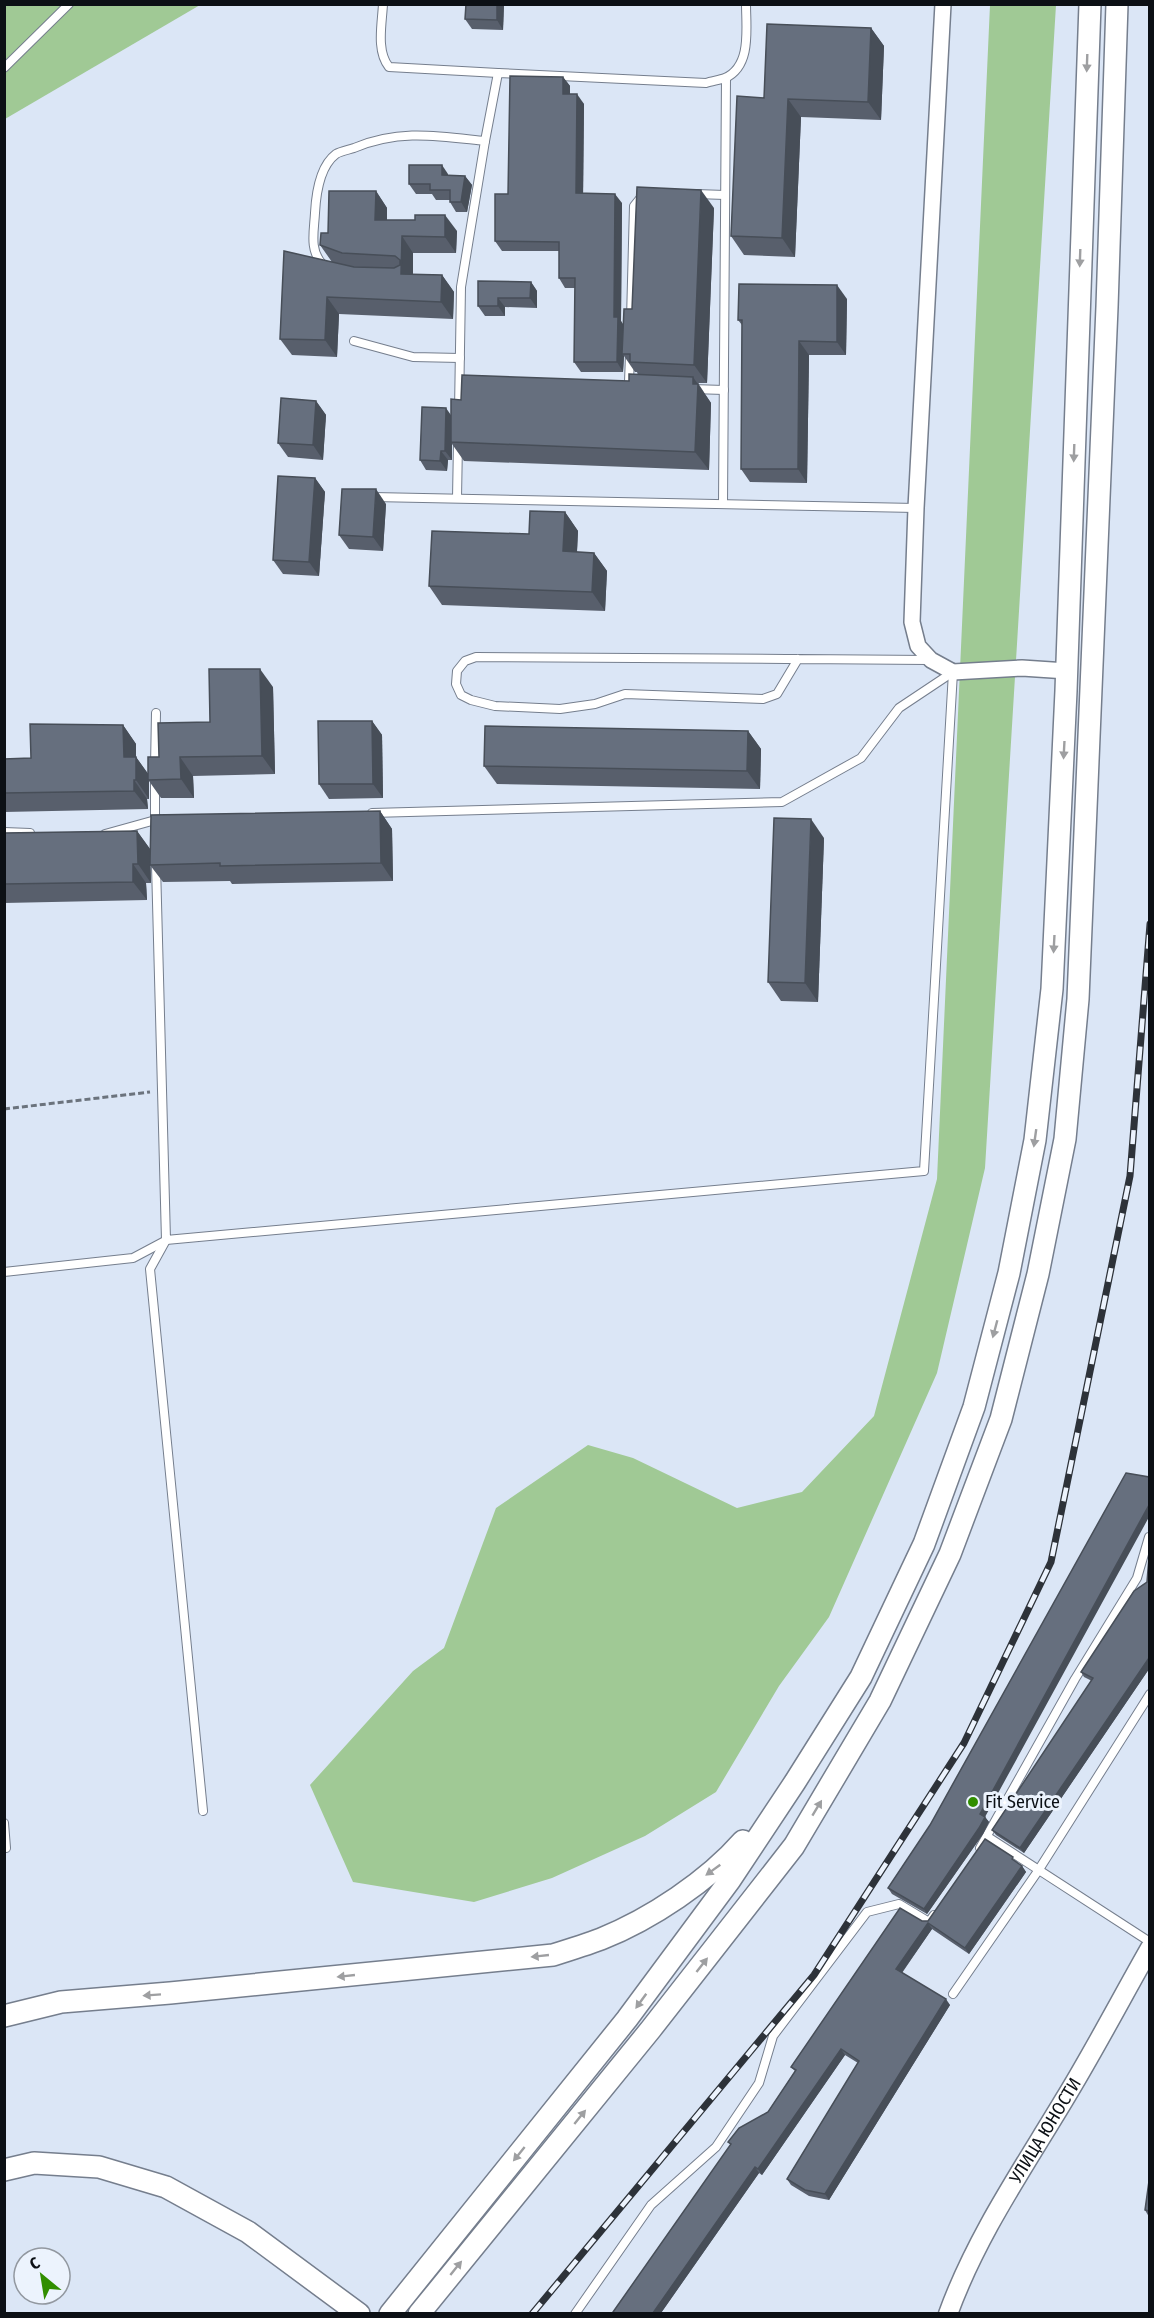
<svg xmlns="http://www.w3.org/2000/svg" width="1154" height="2318" font-family="'Fira Sans Condensed',sans-serif">
<style>
.green{fill:#a0c995}
.lines{fill:none;stroke-linecap:round;stroke-linejoin:round}
.service-casing{stroke:#757e8d;stroke-width:10}
.minor-casing{stroke:#757e8d;stroke-width:18}
.tertiary-casing{stroke:#757e8d;stroke-width:21}
.secondary-casing{stroke:#757e8d;stroke-width:24}
.path{stroke:#6b737d;stroke-width:3;stroke-dasharray:6 3;stroke-linecap:butt}
.service{stroke:#fff;stroke-width:8}
.minor{stroke:#fff;stroke-width:15}
.tertiary{stroke:#fff;stroke-width:18}
.secondary{stroke:#fff;stroke-width:21}
.rail-casing{stroke:#2d3239;stroke-width:7}
.rail{stroke:#ecf3fd;stroke-width:4.5;stroke-dasharray:14;stroke-linecap:butt}
.wall{fill:#585f6c}
.shaded-wall{fill:#474e58}
.building{fill:#666f7e;stroke:#474e58;stroke-width:1.5}
.oneway{fill:#9e9fa1}
.poi-dot{fill:#318e00;stroke:#ecf3fd;stroke-width:2}
.labels{text-anchor:middle;dominant-baseline:central;stroke-width:6;stroke-linejoin:round;paint-order:stroke}
.poi-label{font-size:18px;fill:#0c1015;stroke:#ecf3fd;text-anchor:start}
.street-label{font-size:18px;fill:#0c1015;stroke:#ecf3fd}
</style>
<rect width="100%" height="100%" fill="#dbe6f6"/>
<g class="green">
<path d="M5,4l195,1 -195,114z"/>
<path d="M990,5h66l-71,1163 -48,205 -108,244 -50,69 -63,106 -71,44 -93,42 -78,24 -121,-20 -43,-97 103,-114 31,-23 52,-140 92,-63 45,13 104,50 65,-16 72,-76 63,-237z"/>
</g>
<g class="lines">
<defs>
<g id="service">
<path d="M383,4c-1,20 -7,47 6,63l109,6"/>
<path d="M4,68l65,-64"/>
<path d="M696,194l29,1"/>
<path d="M323,265c-14,-15 -9,-33 -8,-52 1,-19 5,-47 21,-59 5,-3 12,-4 18,-6 46,-19 83,-12 131,-7l13,-68 208,10c6,-2 14,-3 19,-5 27,-12 21,-50 21,-74"/>
<path d="M631,319l3,-113 8,-10"/>
<path d="M354,341l59,16 47,1"/>
<path d="M629,382l1,-27"/>
<path d="M692,389l32,1"/>
<path d="M459,410l2,-123 24,-146"/>
<path d="M373,497l543,11"/>
<path d="M457,498l1,-55"/>
<path d="M723,504l3,-426"/>
<path d="M798,659l-21,35 -14,5 -138,-5 -30,10 -35,5 -65,-3 -24,-6 -10,-5 -5,-11 1,-13 8,-10 11,-4 310,2h12l131,1"/>
<path d="M155,766l1,-53"/>
<path d="M372,813l410,-11 79,-44 38,-50 54,-36"/>
<path d="M155,823v-42"/>
<path d="M4,832l26,1"/>
<path d="M105,834l54,-15"/>
<path d="M156,865l10,375 758,-69 29,-499"/>
<path d="M166,1240l-16,29 53,542"/>
<path d="M4,1272l129,-14 32,-17"/>
<path d="M4,1823l2,25"/>
<path d="M988,1837l162,105"/>
<path d="M980,1848l95,-169 62,-101 12,-41"/>
<path d="M953,1994l85,-123 112,-177"/>
<path d="M575,2314l76,-109 65,-58 43,-64 14,-47 94,-124 32,-8 30,18 5,-7"/>
</g>
<path id="minor" d="M943,4l-27,504 -4,114 6,24 13,14 22,12 69,-4 45,3"/>
<g id="tertiary">
<path id="s1" d="M948,2314c28,-77 74,-144 116,-214 30,-49 57,-101 86,-152"/>
</g>
<g id="secondary">
<path d="M4,2016l57,-14 109,-9 383,-38c16,-5 32,-10 48,-16 50,-20 107,-58 142,-98"/>
<path d="M4,2170l30,-7 65,4 67,20 82,45 111,82"/>
<path d="M390,2314l237,-295 103,-139 65,-98 66,-105 63,-133 50,-137 35,-134 26,-133 17,-151 14,-298 24,-687"/>
<path d="M419,2314l232,-285 143,-183 86,-145 70,-147 51,-135 37,-145 27,-135 13,-140 29,-692 10,-303"/>
</g>
</defs>
<use href="#service" class="service-casing"/>
<use href="#minor" class="minor-casing"/>
<use href="#tertiary" class="tertiary-casing"/>
<use href="#secondary" class="secondary-casing"/>
<path class="path" d="M4,1109l146,-17"/>
<use href="#service" class="service"/>
<use href="#minor" class="minor"/>
<use href="#tertiary" class="tertiary"/>
<use href="#secondary" class="secondary"/>
<defs>
<path id="rail" d="M532,2314l282,-339 150,-232 87,-181 79,-386 20,-252"/>
</defs>
<use href="#rail" class="rail-casing"/>
<use href="#rail" class="rail"/>
</g>
<g class="wall">
<path d="M466,4h38l-1,26 -31,-1 -7,-10z"/>
<path d="M871,28l13,18 -3,74 -80,-3 -6,140 -51,-2 -13,-19 33,-138z"/>
<path d="M563,77l7,9v8l14,10 -1,89 39,10 -1,118 2,4 9,-16 82,-101 -7,175h-9l13,20 -2,67 -245,-9 -12,-17v16h-4l-1,11 -21,-1 -6,-10 31,-44 10,-16 168,-19 9,-6 -1,-3h-2l-11,-16 -1,16h-42l-7,-10 1,-74h-10l-6,-10v-27h-57l-7,-10 13,-47z"/>
<path d="M448,174v1l17,1 7,9 -5,27h-11l-6,-10v-2h-14l-4,-6h-16l-7,-10z"/>
<path d="M376,191l11,17v12l70,11 -1,22h-43v21l29,1 12,17 -1,27 -114,-5 -2,43 -45,-2 -12,-16 52,-77 -12,-17 8,-12z"/>
<path d="M531,282l6,9v17l-32,-1v9h-20l-7,-10z"/>
<path d="M847,299l-1,56h-37l-2,128 -57,-1 -9,-13 1,-144 -4,-5z"/>
<path d="M316,401l10,14 -3,45 -35,-3 -10,-14z"/>
<path d="M315,478l10,14 -6,84 -36,-2 -10,-14z"/>
<path d="M386,504l-3,47 -34,-2 -10,-14z"/>
<path d="M565,512l13,19 -1,21 17,1 13,18 -2,40 -163,-6 -13,-19 100,-52z"/>
<path d="M273,687l2,87 -82,2 1,22h-33l-12,-17v18h-2l1,10 -144,3v-53l27,-1 92,-33 13,19v13l12,17 11,-17 51,-35z"/>
<path d="M372,721l10,14 1,63 -54,1 -10,-15z"/>
<path d="M748,731l13,18 -1,40 -263,-5 -13,-18z"/>
<path d="M380,811l12,18 1,52 -161,3 -2,-3 -67,1 -13,-17z"/>
<path d="M137,831l13,18 1,34h-5l1,17 -143,3v-70z"/>
<path d="M824,838l-6,164 -37,-1 -13,-19z"/>
<path d="M1147,1582l2,87 -125,184 -28,-18 -4,-5 100,-149 -8,-4 -3,-5z"/>
<path d="M985,1817l4,5 -6,12 -56,80 -35,-20 -4,-6 42,-63z"/>
<path d="M1017,1863l5,3 4,6 -57,82 -37,-25 -30,44 48,32 -121,195 -20,-4 -18,-11 -4,-6 71,-116 -13,-8 -83,120 -3,-2 -98,140h-47l-1,-1 118,-167 -3,-3 40,-30 27,-41 -4,-4 131,-146h6z"/>
<path d="M1149,2181v36l-4,-7z"/>
</g>
<g class="shaded-wall">
<path d="M497,4h7l-1,26 -6,-10z"/>
<path d="M871,28l13,18 -3,74 -13,-18z"/>
<path d="M563,77l7,9v18l-7,-10z"/>
<path d="M577,94l7,10 -1,99 -7,-10z"/>
<path d="M788,99l13,18 -6,140 -13,-19z"/>
<path d="M442,165l6,9v11l-6,-10z"/>
<path d="M465,176l7,9 -5,27 -6,-10z"/>
<path d="M701,190l13,18 -7,175 -13,-18z"/>
<path d="M376,191l11,17v29l-12,-17z"/>
<path d="M615,194l7,9 -1,118 4,6 -3,27 2,2 -1,16 -6,-10 -3,-45z"/>
<path d="M445,215l12,16 -1,22 -11,-16z"/>
<path d="M402,236l11,17v37l-12,-16z"/>
<path d="M442,275l12,17 -1,27 -12,-17z"/>
<path d="M531,282l6,9v17l-7,-10z"/>
<path d="M837,285l10,14 -1,56 -9,-13z"/>
<path d="M327,297l12,17 -2,43 -12,-17z"/>
<path d="M498,298l7,9v9l-7,-10z"/>
<path d="M799,341l10,14 -2,128 -9,-14z"/>
<path d="M693,377l18,26 -2,67 -14,-18z"/>
<path d="M316,401l10,14 -3,45 -10,-15z"/>
<path d="M446,408l7,10 -2,24 1,2v16l-7,-9z"/>
<path d="M441,451l7,9 -1,11 -7,-10z"/>
<path d="M315,478l10,14 -6,84 -10,-14z"/>
<path d="M376,489l10,15 -3,47 -10,-14z"/>
<path d="M565,512l13,19 -2,39 -13,-19z"/>
<path d="M594,553l13,18 -2,40 -13,-19z"/>
<path d="M260,669l13,18 2,87 -13,-18z"/>
<path d="M372,721l10,14 1,63 -10,-14z"/>
<path d="M123,725l13,19v13l13,18 -1,5 1,1v18l-13,-19 -12,-23z"/>
<path d="M748,731l13,18 -1,40 -13,-18z"/>
<path d="M180,757l13,19 1,22 -13,-19z"/>
<path d="M134,780l13,19 1,10 -14,-18z"/>
<path d="M380,811l12,18 1,52 -12,-18z"/>
<path d="M811,819l13,19 -6,164 -13,-19z"/>
<path d="M137,831l13,18 1,34 -13,-19z"/>
<path d="M133,864l13,19 1,17 -14,-18z"/>
<path d="M1149,1505v12l-164,300 4,5 -6,12 -56,80 -3,-5 56,-95z"/>
<path d="M1149,1658v11l-125,184 -4,-5z"/>
<path d="M1022,1866l4,6 -57,82 -4,-6z"/>
<path d="M928,1923l4,6 -32,46 -4,-6z"/>
<path d="M946,1999l4,6 -121,195 -4,-6z"/>
<path d="M841,2049l4,6 -83,120 -4,-6z"/>
<path d="M755,2167l4,6 -98,140h-8z"/>
</g>
<g class="building">
<path d="M466,4h31v16l-32,-1z"/>
<path d="M767,24l104,4 -3,74 -80,-3 -6,139 -51,-2 6,-140 27,2z"/>
<path d="M510,76l53,1v17h14l-1,99 39,1 -1,123h4l-1,45h-43l1,-84h-16v-36l-64,-1v-47h13z"/>
<path d="M409,165h33v10l23,1 -4,26h-11v-12h-20v-6h-21z"/>
<path d="M637,187l64,3 -7,175 -64,-3v-8h-8l2,-45h8z"/>
<path d="M329,191h47l-1,29h40v-5h30v22l-43,-1 -1,38 41,1 -1,27 -114,-5 -2,43 -45,-1 4,-88 70,16 40,1 6,-3v-5l-5,-4 -53,-3 -22,-8 1,-12h7z"/>
<path d="M478,281l53,1 -1,16h-32v8h-20z"/>
<path d="M739,284l98,1v57l-38,-1 -1,128h-57l1,-149h-4z"/>
<path d="M629,374l64,3v7h5l-3,68 -244,-10v-43l10,1 1,-25 167,6z"/>
<path d="M281,398l35,3 -3,44 -35,-2z"/>
<path d="M422,407l24,1 -1,43h-4l-1,10 -20,-1z"/>
<path d="M278,476l37,2 -6,84 -36,-2z"/>
<path d="M342,489h34l-3,48 -34,-2z"/>
<path d="M530,511l35,1 -2,39 31,2 -2,39 -163,-6 3,-55 97,3z"/>
<path d="M209,669h51l2,87 -82,1 1,22 -33,1v-23h11l-1,-34 52,-1z"/>
<path d="M318,721h54l1,63h-54z"/>
<path d="M30,724l93,1 1,32h12v23h-2v11l-130,2v-34l27,-1z"/>
<path d="M485,726l263,5 -1,40 -263,-5z"/>
<path d="M380,811l1,52 -161,3v-3l-70,2 1,-50z"/>
<path d="M774,818l37,1 -6,164 -37,-1z"/>
<path d="M137,831l1,33h-5v18l-129,2v-51z"/>
<path d="M1126,1473l23,4v28l-169,309 5,3 -6,11 -55,81 -36,-21 42,-63z"/>
<path d="M1149,1557v101l-129,190 -28,-18 101,-152 -12,-6 53,-81 13,-9z"/>
<path d="M985,1839l28,18 -1,2 10,7 -57,82 -37,-25 -32,46 50,30 -121,195 -20,-4 -18,-11 72,-118 -18,-12 -83,120 -3,-2 -102,146h-38l-2,-1 118,-168 -3,-2 11,-14 29,-16 28,-42 -5,-3 109,-159 22,13h6z"/>
<path d="M1149,2181v30l-4,-1z"/>
</g>
<defs><path id="oneway-solid" d="M-6-.8H1V-3.2L6.5 0L1 3.2V.8H-6Z" transform="scale(1.5)"/></defs>
<g class="oneway">
<use href="#oneway-solid" transform="translate(1087 63) rotate(92)"/>
<use href="#oneway-solid" transform="translate(1080 258) rotate(92)"/>
<use href="#oneway-solid" transform="translate(1074 453) rotate(92)"/>
<use href="#oneway-solid" transform="translate(1064 750) rotate(93)"/>
<use href="#oneway-solid" transform="translate(1054 944) rotate(93)"/>
<use href="#oneway-solid" transform="translate(1035 1138) rotate(98)"/>
<use href="#oneway-solid" transform="translate(995 1329) rotate(105)"/>
<use href="#oneway-solid" transform="translate(817 1808) rotate(-59)"/>
<use href="#oneway-solid" transform="translate(713 1870) rotate(144)"/>
<use href="#oneway-solid" transform="translate(540 1956) rotate(174)"/>
<use href="#oneway-solid" transform="translate(702 1965) rotate(-52)"/>
<use href="#oneway-solid" transform="translate(346 1976) rotate(174)"/>
<use href="#oneway-solid" transform="translate(152 1995) rotate(176)"/>
<use href="#oneway-solid" transform="translate(641 2001) rotate(126)"/>
<use href="#oneway-solid" transform="translate(580 2117) rotate(-51)"/>
<use href="#oneway-solid" transform="translate(519 2154) rotate(129)"/>
<use href="#oneway-solid" transform="translate(456 2268) rotate(-51)"/>
</g>
<circle class="poi-dot" cx="973" cy="1802" r="6"/>
<g class="labels">
<g class="poi-label">
<text x="985" y="1802">Fit Service</text>
</g>
<g class="street-label">
<text stroke="none"><textPath href="#s1" startOffset="208">УЛИЦА ЮНОСТИ</textPath></text>
</g>
</g>
<rect width="1154" height="2318" fill="none" stroke="#0c1015" stroke-width="12"/>
<g transform="translate(42 2276) rotate(330)"><circle r="28" fill="#ecf3fd" stroke="#9298a0" stroke-width="1.5"/>
<path d="M0-4.5L10 22L0 15L-10 22Z" fill="#318e00"/>
<text y="-9" font-size="16" font-weight="bold" text-anchor="middle" fill="#0c1015">С</text>
</g>
</svg>
